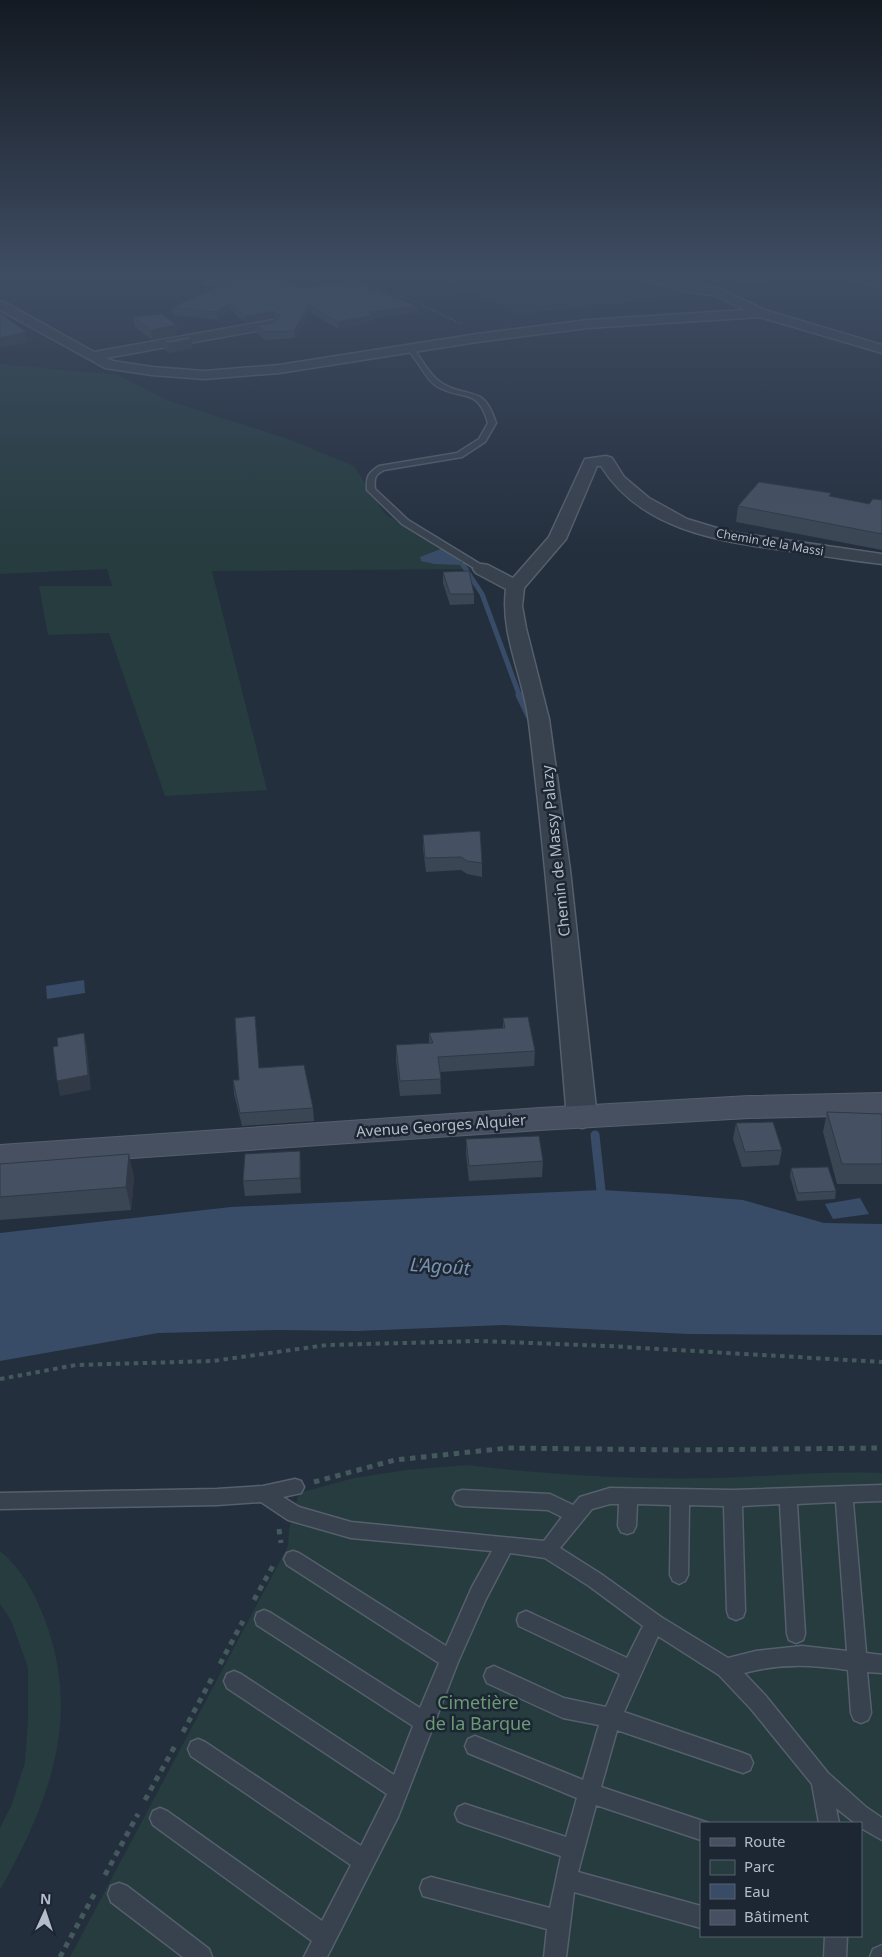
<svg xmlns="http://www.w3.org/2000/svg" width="882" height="1957" font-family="'Noto Sans',sans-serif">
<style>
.green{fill:#263c3f;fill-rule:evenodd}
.water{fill:#394c67}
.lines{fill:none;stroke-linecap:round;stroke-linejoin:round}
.stream-far3{stroke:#394c67;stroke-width:4}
.stream-far2{stroke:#394c67;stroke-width:5}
.stream-far1{stroke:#394c67;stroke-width:7}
.stream{stroke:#394c67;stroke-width:9}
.service-casing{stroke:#565f6c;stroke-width:3}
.minor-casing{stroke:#565f6c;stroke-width:3}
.secondary-casing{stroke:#565f6c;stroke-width:2}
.path-far2{stroke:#44595c;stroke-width:2;stroke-dasharray:2 2;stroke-linecap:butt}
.path-far1{stroke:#44595c;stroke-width:4;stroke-dasharray:4.5 4.5;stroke-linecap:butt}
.path{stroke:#44595c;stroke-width:5;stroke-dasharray:5.5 5.5;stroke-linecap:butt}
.service{fill:#38414e;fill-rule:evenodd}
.minor{fill:#38414e;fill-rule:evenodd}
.secondary{fill:#465061;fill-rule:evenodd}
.wall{fill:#3b4654}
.shaded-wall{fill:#303945}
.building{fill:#455162;stroke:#303945}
.labels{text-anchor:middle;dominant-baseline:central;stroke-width:5;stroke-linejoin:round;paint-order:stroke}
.far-street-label{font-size:12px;fill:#b4bcc9;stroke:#1d2633}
.street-label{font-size:15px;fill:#b4bcc9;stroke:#1d2633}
.near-park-label{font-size:18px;fill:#6b9a76;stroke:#1d2633}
.near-water-label{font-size:19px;font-style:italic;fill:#7c92b1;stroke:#1d2633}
</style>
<rect width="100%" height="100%" fill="#242f3e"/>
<g class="green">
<path d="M432,276h92l17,10 58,-10h204l-179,27 -105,11z"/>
<path d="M0,364l118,11 51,26 116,37 69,28 31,48 88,55 -261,2 55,219 -102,6 -56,-163 -61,2 -9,-49h73l-5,-17 -107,5z"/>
<path d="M467,1465c83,10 167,15 251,13 55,-2 109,-7 164,-5v484h-812l218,-411 1,-16 10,-37 55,-15 52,-8zM701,1823h160v113h-160z"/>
<path d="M0,1551c22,18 35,43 45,69 37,99 4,182 -45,270v-62l12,-24 13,-42 3,-43v-51l-17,-48 -11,-16z"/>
</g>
<g class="water">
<path d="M443,548l12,8 8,9 -29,-1 -13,-3 -1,-4z"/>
<path d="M84,980l1,13 -38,6 -1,-13z"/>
<path d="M601,1190l70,4 72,6 81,23 58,1v111l-193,-1 -186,-9 -146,6 -79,-1 -120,3 -158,28v-128l231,-26z"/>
<path d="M860,1198l9,16 -36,5 -8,-15z"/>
</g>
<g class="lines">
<path class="stream-far3" d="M836,276l46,11"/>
<path class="stream-far2" d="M463,565l19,29 38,103"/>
<path class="stream-far1" d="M519,695l12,25"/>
<path class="stream" d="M595,1135l7,65"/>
<defs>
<g id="service">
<path d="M238,276h13l-44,9 -3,-2z"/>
<path d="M409,347h4c8,12 17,29 30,37 26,15 41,0 53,39l-11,19 -23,15 -78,13c-10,5 -10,9 -9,19l33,31 77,47v4h-6l-77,-47 -35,-34c-1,-13 1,-17 12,-24l78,-13 22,-14 9,-16c-10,-36 -24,-22 -50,-36 -9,-5 -15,-16 -20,-24 -4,-5 -9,-11 -9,-16z"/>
<path d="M295,1479l6,2 3,6 -3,6 -18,4 16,10 52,15 193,19 18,-24 -14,-7 -86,-4 -6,-2 -3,-6 3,-6 6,-2 88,4 23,11 7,-8 30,-9 123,2 149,-5v16l-29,1 13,151 16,2v18l-15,-1 4,41 -3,7 -7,3 -7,-3 -3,-7 -3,-43c-37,-5 -67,-7 -104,3l21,22 63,78 38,34 16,11v22l-21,-12v-5h-6l-19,-15 3,15h-20l-7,-39 -61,-75 -32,-34 -61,-39 -34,76 119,41 7,3 3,7 -3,7 -7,3 -126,-43 -16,57 108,36h-8v17l-105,-35 -18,67 123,34v22l-127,-36 -8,65h-22l3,-28 -124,-33 -3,-8 3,-8 8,-3 119,31 11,-52 -96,-32 -7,-3 -3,-7 3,-7 7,-3 101,33 11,-39 -109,-45 -3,-7 3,-7 7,-3 108,44 16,-55 -36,-7 -76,-35 -3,-7 3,-7 7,-3 70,32 42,9 14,-33 -101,-48 -2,-6 2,-6 7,-3 7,3 94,44 16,-32 -54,-40 -44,-28 -35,-5 -24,46 -28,63 -60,155 -71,140h-23l8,-16 -159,-116 -3,-7 3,-7 7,-3 7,3 155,110 29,-56 -160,-109 -3,-7 3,-7 7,-3 7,3 156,104 26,-52 -160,-106 -3,-7 3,-7 7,-3 7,3 153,101 19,-49 -156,-101 -2,-6 2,-6 7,-3 7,3 149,95 19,-45 -152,-98 -3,-6 3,-6 6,-2 6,2 147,93 26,-59 20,-36 -141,-13 -63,-18 -27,-18 -44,3 -217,4v-16l217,-4 46,-3zM836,1502l11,149 -45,-5 -46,5 -28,7 -67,-41 -60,-43 -41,-26 32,-39 18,-5h9l-1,22 3,6 6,2 6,-2 3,-6 1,-22 34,1 -1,70 3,6 6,3 6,-3 3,-6 1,-70 35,1 3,105 2,6 7,3 7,-3 2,-6 -3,-105 38,-2 7,130 2,6 7,3 7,-3 2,-6 -8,-130z"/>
<path d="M119,1883l8,3 82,63 3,8h-29l-72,-55 -3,-8 3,-8z"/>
<path d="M825,1936h22l-1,21h-22z"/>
<path d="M882,1945v12h-12l3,-8z"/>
</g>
<g id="minor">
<path d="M642,276h19l62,14 42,20 117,35v8l-122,-36 -172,11 -111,14 -198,31 -75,6 -52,-4 -47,-7 -105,-58v-9l4,1 90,50 179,-32 6,4 -6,4 -167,30 7,3 39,6 52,4 75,-6 198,-31 111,-14 157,-10 -29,-14 -30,-5 -42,-12z"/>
<path d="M606,456l6,2 12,19 25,21 38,21 43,13 152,22v10c-33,-4 -65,-9 -98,-14 -67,-9 -144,-21 -183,-84h-4l-31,73 -42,49 -2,18 4,22 23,91 21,151 27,248 -5,7 -10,3 -10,-3 -5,-7c-11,-132 -22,-264 -38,-395 -5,-45 -29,-88 -23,-134l-30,-16 -3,-4 3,-4 6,-1 6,1 25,13 36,-41 36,-78z"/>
</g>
<path id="secondary" d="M882,1093v22l-133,3 -209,12 -540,37v-22l540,-37 209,-12z"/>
</defs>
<use href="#service" class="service-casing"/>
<use href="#minor" class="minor-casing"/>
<use href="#secondary" class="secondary-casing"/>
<g class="path-far2">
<path d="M323,276l24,6"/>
<path d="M365,286l50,16 47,22"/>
</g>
<path class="path-far1" d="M0,1379l76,-14 137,-4 114,-16 152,-4 129,5 274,16"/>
<g class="path">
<path d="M314,1482l81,-22 113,-12 172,2 202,-2"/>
<path d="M279,1529l2,14"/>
<path d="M254,1600l20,-36"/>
<path d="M220,1664l23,-43"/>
<path d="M183,1732l29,-54"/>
<path d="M145,1800l31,-56"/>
<path d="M105,1875l33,-61"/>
<path d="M60,1957l36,-66"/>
</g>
<use href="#service" class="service"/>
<use href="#minor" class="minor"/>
<use href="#secondary" class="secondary"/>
</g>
<g class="wall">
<path d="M300,289h72l45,17v7l-43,5v4l-36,7 -29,-17 -14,26 -30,2 -8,-7 -1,-8 17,-2 4,-3 -3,-2 -28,5 -16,-13 -12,10 -45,-5 -1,-7z"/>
<path d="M133,317l43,8 1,10 -25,5 -17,-13z"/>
<path d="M163,340l30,8 -24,5 -5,-4z"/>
<path d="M831,497l38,7 13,-4v50l-146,-28 2,-16z"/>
<path d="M443,572l31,22v10l-24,1 -7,-22z"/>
<path d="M423,835l59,28v14l-15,-3 -6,-4 -35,2 -3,-23z"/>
<path d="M503,1018l32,33 -1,15 -94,6 1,22 -41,2 -4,-35v-16l33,-2v-10l74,-5z"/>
<path d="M259,1068l54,40 1,13 -72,5 -8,-32 -1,-14h6z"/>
<path d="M827,1112l55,2v70h-45l-14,-52z"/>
<path d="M736,1123l46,27 -3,15 -37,2 -9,-28z"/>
<path d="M466,1139l77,22 -1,16 -73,4 -3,-27z"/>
<path d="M0,1164l134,13 -3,33 -131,10z"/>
<path d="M301,1167v26l-56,3 -2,-15z"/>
<path d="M791,1168l45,23 -1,8 -38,2 -7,-25z"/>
</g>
<g class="shaded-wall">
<path d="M230,303v7l-12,10 -1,-8z"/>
<path d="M309,305v7l-14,26 -1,-7z"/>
<path d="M417,306v7l-43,5v4l-36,7v-7l30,-10z"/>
<path d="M274,311v7l-28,5 -1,-7z"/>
<path d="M176,325l1,10 -25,5 -1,-10z"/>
<path d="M26,332l2,10 -28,6v-10z"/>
<path d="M192,339l1,9 -24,5 -1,-9z"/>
<path d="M84,1033l3,15 4,42 -31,6 -3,-15z"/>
<path d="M300,1151l1,16v26l-1,-15z"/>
<path d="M129,1154l5,23 -3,33 -5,-23z"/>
</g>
<g class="building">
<path d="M265,276h10l25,13 54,-9 18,9 45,17 -49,6 6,3 -36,7 -29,-17 -15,26 -29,1 -9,-7 17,-2 7,-5v-3l-6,-4 -29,5 -15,-13 -13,9 -45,-4 61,-29z"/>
<path d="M0,313l26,19 -26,6z"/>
<path d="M162,314l14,11 -25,5 -18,-13z"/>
<path d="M188,336l4,3 -24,5 -5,-4z"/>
<path d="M759,482l72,11 -2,3 40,8 4,-5 9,1v34l-144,-28z"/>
<path d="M469,571l5,23h-24l-7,-22z"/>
<path d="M480,831l2,32 -15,-2 -6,-4 -36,1 -2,-23z"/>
<path d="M255,1016l4,52 45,-3 9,43 -73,5 -7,-33h6l-4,-62z"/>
<path d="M528,1017l7,34 -97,6 3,22 -41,2 -4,-36 37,-2 -4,-10 76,-5 -2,-10z"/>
<path d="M84,1033l4,42 -31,6 -4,-34 5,-1 -1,-8z"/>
<path d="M827,1112l55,2v50h-40z"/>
<path d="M773,1122l9,28 -37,2 -9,-29z"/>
<path d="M539,1136l4,25 -74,5 -3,-27z"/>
<path d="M300,1151v27l-57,3 2,-27z"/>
<path d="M129,1154l-3,33 -126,10v-33z"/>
<path d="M828,1167l8,24 -38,2 -7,-25z"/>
</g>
<linearGradient id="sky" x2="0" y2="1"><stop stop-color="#141a22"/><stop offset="0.5" stop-color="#3f4d63"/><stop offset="1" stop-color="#3f4d63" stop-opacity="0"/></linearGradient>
<rect width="882" height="550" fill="url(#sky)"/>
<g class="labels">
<g class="far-street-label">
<text transform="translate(770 542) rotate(10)">Chemin de la Massi</text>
</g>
<g class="street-label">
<text transform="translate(555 851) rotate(-96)">Chemin de Massy Palazy</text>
<text transform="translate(441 1125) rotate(-4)">Avenue Georges Alquier</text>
</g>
<g class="near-park-label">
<text x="478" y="1702">Cimetière<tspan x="478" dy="21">de la Barque</tspan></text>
</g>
<g class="near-water-label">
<text transform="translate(440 1266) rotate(4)">L'Agoût</text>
</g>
</g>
<rect x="700" y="1822" width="162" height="115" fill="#1d2633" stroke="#59626f"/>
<rect x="710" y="1838" width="25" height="8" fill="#465061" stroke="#59626f"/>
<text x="744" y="1847" font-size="15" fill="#b4bcc9">Route</text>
<rect x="710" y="1860" width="25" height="15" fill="#263c3f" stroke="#59626f"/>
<text x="744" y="1872" font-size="15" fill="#b4bcc9">Parc</text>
<rect x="710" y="1884" width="25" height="15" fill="#394c67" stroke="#59626f"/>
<text x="744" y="1897" font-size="15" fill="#b4bcc9">Eau</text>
<rect x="710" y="1910" width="25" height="15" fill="#455162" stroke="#59626f"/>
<text x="744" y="1922" font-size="15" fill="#b4bcc9">Bâtiment</text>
<g transform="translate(45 1912) rotate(3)" stroke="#1d2633" stroke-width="4" paint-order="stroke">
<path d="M0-4L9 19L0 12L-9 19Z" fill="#b4bcc9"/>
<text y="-8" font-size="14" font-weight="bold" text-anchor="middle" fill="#b4bcc9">N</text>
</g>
</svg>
